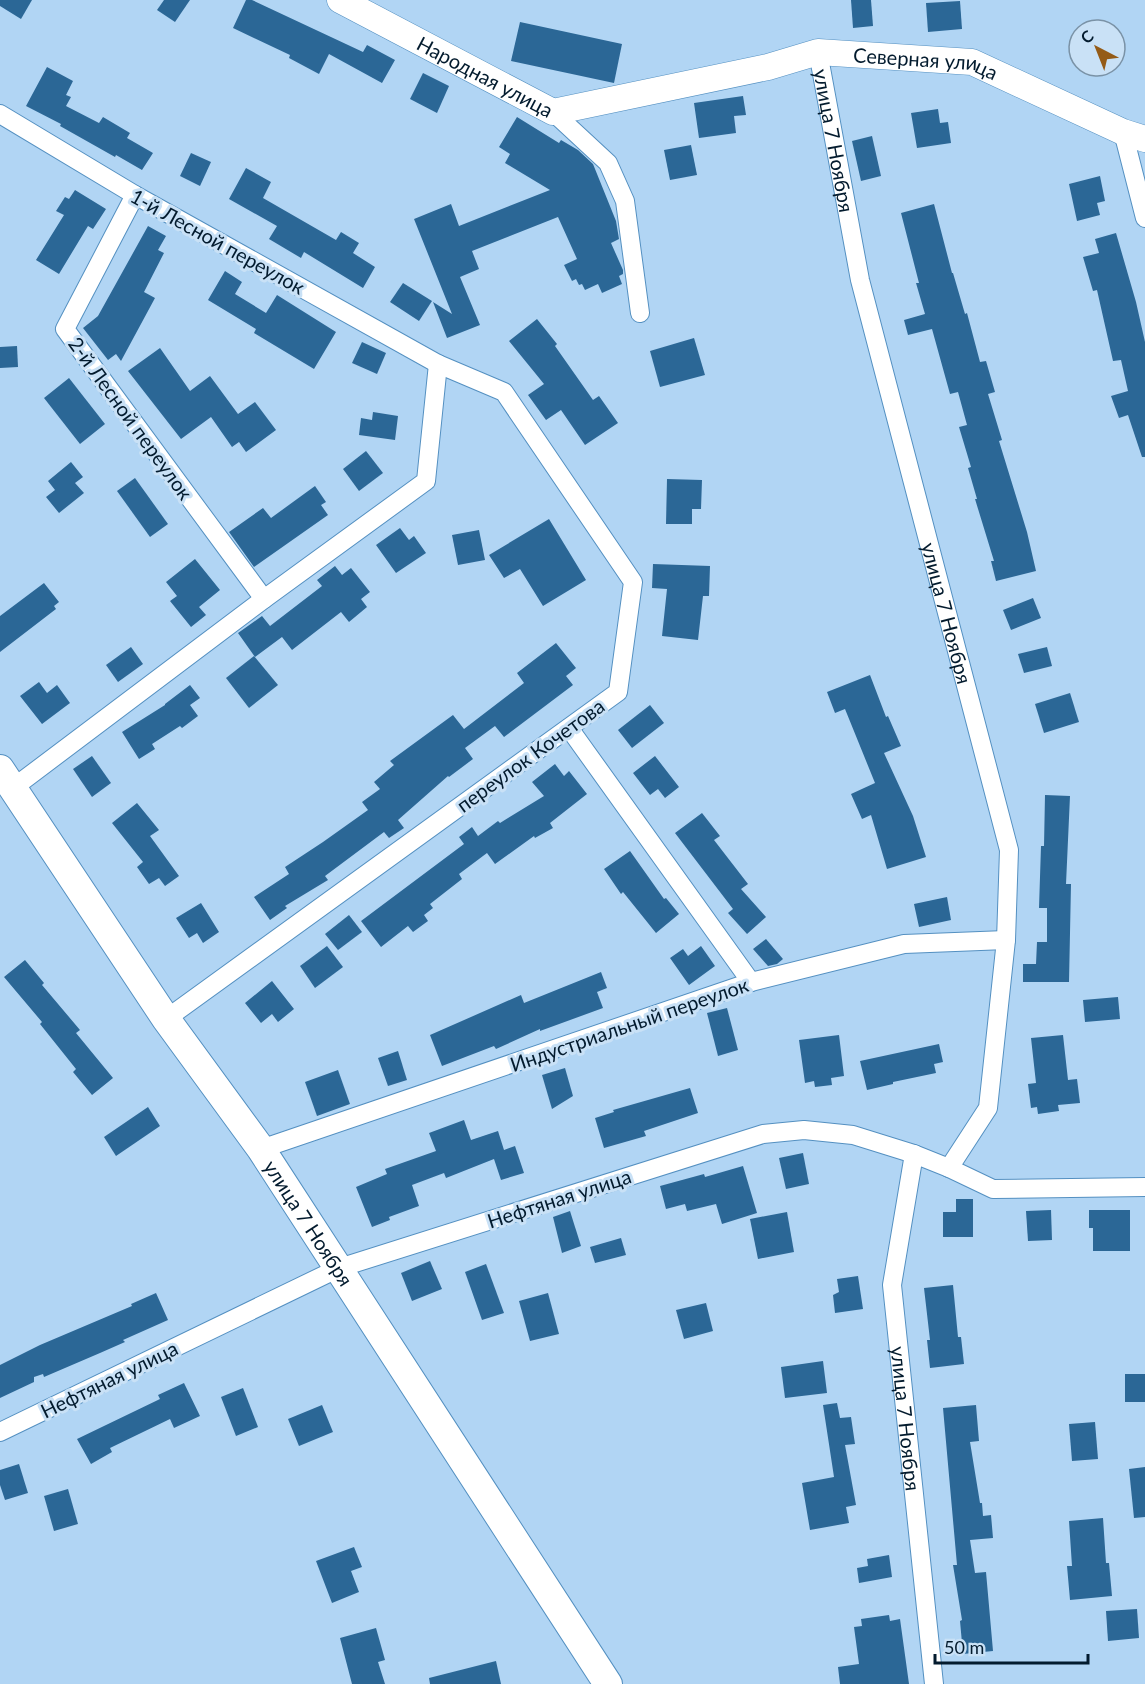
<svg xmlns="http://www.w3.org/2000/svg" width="1145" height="1684" font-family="Lato,sans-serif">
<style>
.building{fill:#2b6796}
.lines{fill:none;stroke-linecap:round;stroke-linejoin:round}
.street-casing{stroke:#5490c1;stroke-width:20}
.secondary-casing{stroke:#5490c1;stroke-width:27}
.primary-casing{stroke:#5490c1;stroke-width:30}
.street{stroke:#fff;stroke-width:18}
.secondary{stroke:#fff;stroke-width:26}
.primary{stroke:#fff;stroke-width:28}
.labels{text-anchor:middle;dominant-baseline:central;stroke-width:6;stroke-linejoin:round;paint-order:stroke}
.street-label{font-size:20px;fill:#031b2e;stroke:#c9e1f6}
</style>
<rect width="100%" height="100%" fill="#b1d5f4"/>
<g class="building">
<path d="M0,0h32l-11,19 -21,-13z"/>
<path d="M164,0h26l-15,22 -18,-12z"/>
<path d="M246,0h6l111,52 4,-7 28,15 -13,23 -53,-29 -10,20 -30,-16 1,-3 -57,-27z"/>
<path d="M851,0h20l2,26 -20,2z"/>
<path d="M960,1l2,28 -34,3 -2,-29z"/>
<path d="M520,22l102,22 -8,39 -103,-22z"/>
<path d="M47,67l26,14 -7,14 5,2 -5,9 33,17 4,-6 27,16 -3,5 26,15 -11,17 -26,-15 -1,2 -55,-31 1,-2 -35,-18z"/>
<path d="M423,73l26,13 -12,27 -27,-14z"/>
<path d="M743,96l3,19 -12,1 2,17 -37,5 -5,-35z"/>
<path d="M938,109l2,14 8,-1 3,21 -34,5 -6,-35z"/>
<path d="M517,117l42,26 2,-3 17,10 15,14 23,57 3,18 -8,4 12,27v4l-4,2 3,8 -20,9 -4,-9 -13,6 -3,-6 -3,1 -3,-6 -4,2 -8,-16 13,-6 -19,-42 -86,34 7,18 -19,8 20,48 -33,13 -14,-36 19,12 -38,-95 37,-15 8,22 91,-36 -45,-27 5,-9 -11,-7z"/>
<path d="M872,136l9,40 -20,5 -9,-40z"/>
<path d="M691,145l6,30 -27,5 -6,-30z"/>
<path d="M191,153l20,9 -11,24 -20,-10z"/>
<path d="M246,168l25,14 -8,16 73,42 5,-8 18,11 -6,10 22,14 -12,21 -59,-36 -3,6 -32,-19 8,-13 -48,-27z"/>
<path d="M1100,176l5,25 -8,2 3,12 -23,6 -8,-37z"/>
<path d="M75,190l31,19 -13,20 -5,-3 -29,48 -23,-14 28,-45 -8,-4 9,-14 4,2z"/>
<path d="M934,204l18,69h1l12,41 2,-1 13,49 6,-1 9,31 -7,2 14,46 -3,1 28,91 9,39 -40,10 -5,-20h3l-19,-62h2l-9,-31 3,-1 -12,-40 8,-2 -9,-33 -8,2 -18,-65 -24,6 -4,-15 21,-6 -9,-31h3l-18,-70z"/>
<path d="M148,226l18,10 -8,14 6,3 -20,39 11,6 -34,63 -5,-7 -8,6 -25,-32 15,-12z"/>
<path d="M1116,233l20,69 9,40v115h-3l-14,-42 -9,3 -8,-22 17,-5 -7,-31 -8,1 -16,-71 -4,1 -10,-34 16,-4 -4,-14z"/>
<path d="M225,271l17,11 -7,12 31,19 11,-18 59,37 -22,37 -60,-36 2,-4 -48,-29z"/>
<path d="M403,283l29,18 -13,20 -29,-19z"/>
<path d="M537,319l20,25 -2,2 38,54 6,-4 19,27 -33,22 -24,-35 -15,10 -18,-25 16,-11 -35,-43z"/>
<path d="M694,338l11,37 -45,12 -10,-36z"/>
<path d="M362,342l24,11 -9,21 -25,-11z"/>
<path d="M17,346l1,21 -18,1v-21z"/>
<path d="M160,348l30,43 20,-15 28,38 17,-12 21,28 -30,22 -7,-10 -7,5 -21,-30 -30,22 -53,-68z"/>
<path d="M69,378l36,46 -25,20 -36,-46z"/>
<path d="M373,412l25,4 -3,24 -36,-5 2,-17 11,2z"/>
<path d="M366,451l17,22 -24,18 -16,-22z"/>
<path d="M71,462l12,15 -8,6 9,10 -25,20 -13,-16 9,-7 -7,-9z"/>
<path d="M135,478l33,46 -18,13 -33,-46z"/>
<path d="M667,479l35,1 -1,29h-9v15h-26z"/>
<path d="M315,486l11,16 -5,3 7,10 -74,52 -25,-35 34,-24 8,10z"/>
<path d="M549,519l37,61 -43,26 -23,-37 -16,9 -15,-23z"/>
<path d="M400,528l9,12 5,-4 12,17 -30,20 -20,-28z"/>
<path d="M479,530l6,30 -27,5 -6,-30z"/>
<path d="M195,559l25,31 -21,17 7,8 -15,12 -21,-26 7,-5 -11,-14z"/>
<path d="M653,564l57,2 -1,30h-6l-5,44 -36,-4 5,-47 -15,-1z"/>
<path d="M335,566l7,9 9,-7 19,24 -9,7 6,8 -18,15 -8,-10 -49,38 -10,-13 -27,20 -17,-24 24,-17 8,10 52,-40 -5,-6z"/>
<path d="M44,583l15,19 -5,4 2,3 -56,43v-36z"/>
<path d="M1033,598l8,20 -30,12 -8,-20z"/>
<path d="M556,643l20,25 -10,8 7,9 -69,52 -9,-11 -30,22 8,11 -24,18 -1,-1 -50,44 6,8 -15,10 -5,-6 -59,44 3,4 -43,26 2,2 -17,12 -16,-23 35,-23 -4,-7 38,-25 45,-32 -6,-8 18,-13 -6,-7 20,-17 -4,-4 63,-46 11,14 60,-46 -7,-10z"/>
<path d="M131,647l12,17 -25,18 -12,-17z"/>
<path d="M1047,647l5,19 -28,7 -6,-19z"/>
<path d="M254,656l24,29 -29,23 -23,-30z"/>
<path d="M870,675l16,42 2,-1 13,30 -17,7 29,63 13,41 -39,12 -16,-54 -9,4 -11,-25 24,-11 -30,-74 -10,4 -8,-21z"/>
<path d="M39,682l8,11 10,-8 13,18 -28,21 -22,-28z"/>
<path d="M190,685l10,13 -10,7 8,11 -16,12 -2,-2 -28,18 3,5 -16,10 -17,-27 43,-27v-1z"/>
<path d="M1070,693l9,29 -35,11 -9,-29z"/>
<path d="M650,705l14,18 -32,25 -14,-18z"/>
<path d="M92,756l19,27 -19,14 -19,-28z"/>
<path d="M655,756l24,31 -14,11 -7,-9 -8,6 -17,-22z"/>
<path d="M555,764l9,12 5,-5 18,23 -37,29 3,5 -18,10 -1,-2 -39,28 -8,-11 -28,21 3,5 -32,25 3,4 -9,7 4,6 -15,11 -5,-6 -27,21 -20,-26 103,-77 -5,-7 13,-10 6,9 20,-15 2,2 44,-27 -12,-14z"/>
<path d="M1045,795l25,1 -4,88h5l-2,98h-46v-18h13l1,-22h10v-34h-8l2,-62h3z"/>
<path d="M137,803l22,27 -9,6 29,40 -14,10 -6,-8 -10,6 -12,-17 6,-5 -31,-39z"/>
<path d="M702,813l18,23 -6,4 34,44 -7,5 25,28 -19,17 -19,-21 5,-4 -58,-76z"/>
<path d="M630,851l34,48 2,-1 13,16 -23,19 -33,-41 -2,2 -17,-25z"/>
<path d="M947,897l4,23 -32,7 -5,-23z"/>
<path d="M201,903l18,29 -16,11 -6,-10 -8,5 -13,-20z"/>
<path d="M349,915l13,17 -24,18 -13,-16z"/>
<path d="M766,939l17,20 -6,5 -9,2 -15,-17z"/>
<path d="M327,946l16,21 -28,21 -15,-22z"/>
<path d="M701,946l14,20 -26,19 -19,-27 13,-9 5,7z"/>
<path d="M25,960l19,23 -2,2 38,45 -4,3 37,45 -21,17 -19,-23 3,-3 -36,-45 2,-2 -38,-45z"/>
<path d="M601,972l6,16 -10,4 6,16 -63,23v-2l-44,20 -2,-3 -52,20 -12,-31 91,-40 3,8z"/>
<path d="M272,981l22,28 -16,13 -6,-8 -11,9 -16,-20z"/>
<path d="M1118,997l2,22 -35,3 -2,-22z"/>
<path d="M727,1008l11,42 -20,6 -11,-43z"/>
<path d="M839,1035l5,41 -13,2 1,7 -17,2 -1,-6 -9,2 -6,-43z"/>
<path d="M1063,1035l5,45 9,-1 3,24 -22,2 1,6 -21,3 -1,-7 -6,1 -3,-24 8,-1 -5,-45z"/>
<path d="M939,1044l4,18 -9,2 2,9 -43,9v2l-26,6 -7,-29z"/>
<path d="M398,1051l9,29 -19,6 -10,-28z"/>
<path d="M565,1068l8,28 -21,13 -10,-34z"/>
<path d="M338,1070l12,34 -33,12 -12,-34z"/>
<path d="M690,1088l8,25 -54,18 2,5 -42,12 -9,-30 19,-6 -1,-2z"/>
<path d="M148,1107l12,19 -44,30 -12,-19z"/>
<path d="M464,1120l7,20 27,-9 6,19 11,-4 9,27 -23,7 -7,-21 -48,19 -2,-5 -32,12 7,21 -30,11 1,3 -18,7 -16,-40 31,-13 -2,-5 51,-18 -7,-18z"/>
<path d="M803,1153l6,31 -23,5 -7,-31z"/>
<path d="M743,1166l14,47 -35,11 -6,-20 -29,7 -2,-7 -19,5 -6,-23 44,-12 1,3z"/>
<path d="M956,1199h17v38h-30v-25h13z"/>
<path d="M1051,1210l1,30 -24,1 -2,-30z"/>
<path d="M1089,1210h41v41h-37v-23h-4z"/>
<path d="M570,1211l11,35 -19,7 -9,-36z"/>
<path d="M787,1212l7,40 -36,7 -8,-40z"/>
<path d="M621,1238l5,17 -31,8 -5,-16z"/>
<path d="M430,1261l12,28 -30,12 -11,-28z"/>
<path d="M486,1264l18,49 -22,7 -17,-48z"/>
<path d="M858,1276l5,33 -28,4 -2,-18 6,-3 -2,-13z"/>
<path d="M953,1285l5,52h3l3,27 -34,4 -3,-28h3l-6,-52z"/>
<path d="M156,1293l12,27 -45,20 2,2 -25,11 -56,24 -1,-3 -9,3v5l-34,16v-33l40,-20 92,-39 -1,-2z"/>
<path d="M548,1293l11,41 -29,7 -11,-40z"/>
<path d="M706,1303l7,28 -29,8 -8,-29z"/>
<path d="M823,1361l4,32 -42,5 -4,-31z"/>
<rect x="1125" y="1374" width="20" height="28"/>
<path d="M184,1383l16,33 -26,12 -4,-9 -60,29 2,4 -21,12 -14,-25 83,-40 -2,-4z"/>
<path d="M243,1388l15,39 -22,9 -15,-39z"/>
<path d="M837,1403l3,15 11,-1 4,27 -10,1 11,60 -10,2 3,16 -39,7 -8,-47 32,-6 -11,-72z"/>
<path d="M322,1405l11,27 -34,14 -11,-27z"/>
<path d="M976,1405l3,36 -9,1 10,61h2l1,13 8,-1 2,23 -23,2 5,33 11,-1 7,79 -30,3 -3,-33 2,-1 -9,-55h4l-14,-157z"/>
<path d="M1095,1422l3,37 -26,2 -3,-37z"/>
<path d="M19,1464l9,29 -23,7 -5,-15v-15z"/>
<path d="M1145,1467v50l-11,1 -5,-49z"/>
<path d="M68,1489l10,35 -24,7 -10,-35z"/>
<path d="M1103,1518l3,45h3l3,33 -42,4 -3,-34h5l-3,-45z"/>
<path d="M354,1547l8,20 -11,4 8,21 -27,11 -16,-42z"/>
<path d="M889,1555l3,22 -33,6 -2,-15 11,-2 -1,-7z"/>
<path d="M1137,1609l2,29 -31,3 -2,-30z"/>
<path d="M889,1615l1,6 10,-2 9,65h-69l-2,-17 21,-3 -5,-37 8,-1 -1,-7z"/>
<path d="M376,1628l9,32 -7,2 7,22h-33l-12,-46z"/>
<path d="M496,1661l5,23h-71l-1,-6z"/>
</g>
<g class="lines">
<defs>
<g id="street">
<path id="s1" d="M818,52l42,228 149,570 -3,90 -18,168 -39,60"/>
<path d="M553,112l55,51 17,38 15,112"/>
<path d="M0,114l135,81 303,169 66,28 129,190 -15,110 -452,327"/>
<path d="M1123,132l22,86"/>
<path d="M135,195l-70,134 199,270"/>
<path d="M569,728l182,254"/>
<path d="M13,788l251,-189 162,-118 12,-117"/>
<path d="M261,1149l490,-167 153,-38 102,-4"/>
<path id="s2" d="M914,1154l-22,131 42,399"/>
<path d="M0,1432l339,-164 424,-134 41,-4 49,5 61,19 35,14 44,21 152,-2"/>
</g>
<g id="secondary">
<path id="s3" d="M340,0l213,112 215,-45 50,-15 154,10 151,70 22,7"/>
</g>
<g id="primary">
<path id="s4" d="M0,769l166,250 95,130 347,535"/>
</g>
</defs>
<use href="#street" class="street-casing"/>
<use href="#secondary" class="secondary-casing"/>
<use href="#primary" class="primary-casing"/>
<use href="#street" class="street"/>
<use href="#secondary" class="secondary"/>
<use href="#primary" class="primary"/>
</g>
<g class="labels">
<g class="street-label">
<text stroke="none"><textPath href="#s3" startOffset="621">Северная улица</textPath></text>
<text stroke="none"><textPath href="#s3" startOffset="164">Народная улица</textPath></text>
<text stroke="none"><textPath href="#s1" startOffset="90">улица 7 Ноября</textPath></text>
<text transform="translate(218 241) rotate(29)">1-й Лесной переулок</text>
<text transform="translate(131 418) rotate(54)">2-й Лесной переулок</text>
<text stroke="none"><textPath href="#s1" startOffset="576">улица 7 Ноября</textPath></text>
<text transform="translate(530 755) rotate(-36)">переулок Кочетова</text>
<text transform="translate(629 1024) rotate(-19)">Индустриальный переулок</text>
<text transform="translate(559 1198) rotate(-18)">Нефтяная улица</text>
<text stroke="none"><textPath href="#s4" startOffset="549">улица 7 Ноября</textPath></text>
<text transform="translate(109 1379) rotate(-26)">Нефтяная улица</text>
<text stroke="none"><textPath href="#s2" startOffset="267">улица 7 Ноября</textPath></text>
</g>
</g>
<g transform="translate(1097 48) rotate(318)"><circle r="28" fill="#c9e1f6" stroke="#7a92a6" stroke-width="1.5"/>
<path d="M0-4.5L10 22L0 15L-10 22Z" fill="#945b17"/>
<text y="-9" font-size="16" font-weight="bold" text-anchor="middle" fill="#031b2e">С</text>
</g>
<path d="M935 1654v9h153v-9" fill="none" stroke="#031b2e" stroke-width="3"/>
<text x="944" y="1654" font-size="18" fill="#031b2e" stroke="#c9e1f6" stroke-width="4.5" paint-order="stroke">50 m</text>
</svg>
